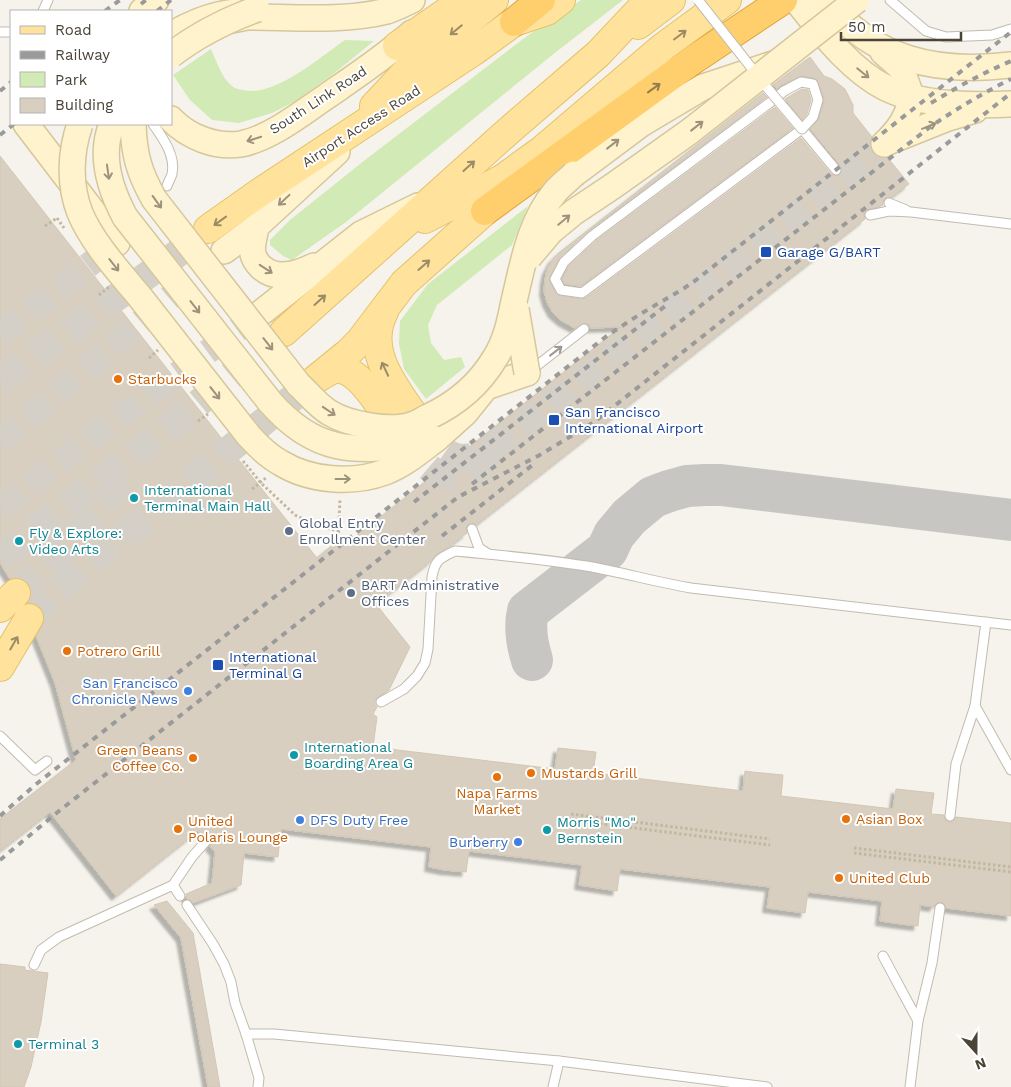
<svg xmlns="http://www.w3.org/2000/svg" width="1011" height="1087" font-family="'Work Sans',sans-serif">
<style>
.green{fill:#d2eab5}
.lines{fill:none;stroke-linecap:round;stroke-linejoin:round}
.taxiway{stroke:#c8c6c3;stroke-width:42}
.building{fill:#d8cfc1;stroke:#d3c7b4;filter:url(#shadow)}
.secondary-tunnel{stroke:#d4d0c8;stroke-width:25;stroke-dasharray:25 12;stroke-linecap:butt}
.primary-tunnel{stroke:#d4d0c8;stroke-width:28;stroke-dasharray:28 14;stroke-linecap:butt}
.lane-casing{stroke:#c2bbae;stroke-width:11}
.secondary-casing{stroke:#d6c79b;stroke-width:28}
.primary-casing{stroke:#e6c16a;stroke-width:30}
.highway-casing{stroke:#e0a43c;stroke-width:30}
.path{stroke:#c4b79f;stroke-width:3;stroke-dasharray:2.5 2.5;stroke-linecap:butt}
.lane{stroke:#fff;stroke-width:9}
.secondary{stroke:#fff3cd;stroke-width:25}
.primary{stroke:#ffe39c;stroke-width:28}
.highway{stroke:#ffcf6e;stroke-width:28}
.rail{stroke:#9a9a9a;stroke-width:4;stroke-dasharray:6 6;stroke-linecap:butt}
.lane-bridge-casing{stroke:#c2bbae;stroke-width:11;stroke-linecap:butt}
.secondary-bridge-casing{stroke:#d6c79b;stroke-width:28;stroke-linecap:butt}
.lane-bridge{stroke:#fff;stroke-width:9}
.secondary-bridge{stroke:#fff3cd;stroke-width:25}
.oneway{stroke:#9c8c66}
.oneway2{stroke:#9c937c}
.oneway3{stroke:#937c4e}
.oneway4{stroke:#9c9892}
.transit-dot{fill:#1a4fb4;stroke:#fff;stroke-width:2}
.food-dot{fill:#e8710a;stroke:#fff;stroke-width:2}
.culture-dot{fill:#0f9aa8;stroke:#fff;stroke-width:2}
.service-dot{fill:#5c6f8a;stroke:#fff;stroke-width:2}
.shop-dot{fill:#3f7fe0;stroke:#fff;stroke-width:2}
.labels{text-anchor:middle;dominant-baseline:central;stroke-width:4;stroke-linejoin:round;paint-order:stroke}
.street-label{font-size:14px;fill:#4b4439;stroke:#fff}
.transit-label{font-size:14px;fill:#164399;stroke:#fff;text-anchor:start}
.food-label{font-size:14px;fill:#c56008;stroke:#fff;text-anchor:start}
.culture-label{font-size:14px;fill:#0d838f;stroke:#fff;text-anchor:start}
.service-label{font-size:14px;fill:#4e5e75;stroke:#fff;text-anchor:start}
.shop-label{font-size:14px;fill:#366cbe;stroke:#fff;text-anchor:end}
</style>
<defs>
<filter id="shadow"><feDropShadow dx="-4.5" dy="4.5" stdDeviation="1" flood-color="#0004"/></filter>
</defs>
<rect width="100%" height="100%" fill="#f6f3ec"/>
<g class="green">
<path d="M581,0h42l-67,52 -210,170 -54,38 -9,-4 -13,-11v-5l20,-20 75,-60 162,-124z"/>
<path d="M345,40l29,1 -42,34 -38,27 -22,11 -33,10 -27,-3 -22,-20 -17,-25 38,-26c6,13 10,28 21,37 3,3 7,3 11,4 31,8 77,-33 102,-50z"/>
<path d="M528,206l-16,39 -75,60 -9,20 3,18 13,17 17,-3 4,10 -39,32 -22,-30 -5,-25 1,-23 28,-37z"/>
</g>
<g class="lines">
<path class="taxiway" d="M532,660c-5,-16 -8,-33 -4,-49l79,-61 7,-15 15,-18 24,-20 16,-6 18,-5 18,-1h16l290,35"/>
</g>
<g class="building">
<path d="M810,57l14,19 8,3 13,10 8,16v8l19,24 -2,4v6l3,7 7,4h8l21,26 -17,13h-3l-4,1 -2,3v4l-2,1 -15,4 -2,4 1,5 -389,306 -3,-2 -5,2 -2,3 1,5 -20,15 -9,5 -7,8 -55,43 34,43 -20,41 -1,2 -11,7 -3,2v6l2,2 -4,7 4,3 -4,30 182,22 3,-21 38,4 -3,21 150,18 2,-20 7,1 31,3 -2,21 112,13 3,-20 38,4 -3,21 13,1 1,4 2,2h6l3,-4 55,6v93l-65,-8 -2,-5 -4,-1 -5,2 -1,3 -14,-2 -2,21 -17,-2 -21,-3 2,-20 -74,-9 -3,21 -38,-5 3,-21 -150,-18 -3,22 -38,-6 3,-20 -113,-14 -3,21 -22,-2 -15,-3 2,-20 -150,-18 -3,28 -34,-4 -3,32 -48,18 -3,-3 -3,-1 -1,-5 26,-11 3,-31 -5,-6 2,-4 -2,-5 -3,-2 -5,1 -4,-5 -82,65 -66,-84 -50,39v-32l76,-59 -21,-77 -19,-47 6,-10 3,-7 -2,-8 -6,-7 -9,-1 3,-6v-7l-3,-7 -8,-5h-7l-3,1 -10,-16v-407l230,293 87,109 14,-12 2,2 13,-10 3,4 272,-215 -31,1 -1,-3 -5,-2 -9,5 -13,-7 -9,-8 -6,-11 -3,-11 1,-12 2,-9 6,-11 7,-7 203,-159 4,4 -179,134 -28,26 -11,22 1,3 7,13 24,4 5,-1 215,-160 30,36 6,2 3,-2 2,-5 -1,-3 -31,-37 9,-10 5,-17v-4l-7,-18 -3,-2 -13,-2 -20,9 -4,4 -4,-4z"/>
<path d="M802,89l6,1 3,10 -4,14 -5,6 -17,-21z"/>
<path d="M775,107l18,21 -213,158 -15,-2 -3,-5 7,-13 27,-25z"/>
<path d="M167,901l26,32 27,154h-12l-27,-149 -27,-33z"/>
<path d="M0,964l25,3v3l23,3 -7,49 -10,45 -7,20h-24z"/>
</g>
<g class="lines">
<g class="secondary-tunnel">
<path d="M0,334l117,-91"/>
<path d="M0,442l222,-189"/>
<path d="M491,449l340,-262 53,-43"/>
<path d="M0,507l70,-54 192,-141"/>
</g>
<g class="primary-tunnel">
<path d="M0,380l173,-123 35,-28"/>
<path d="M418,420c21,29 35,51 73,29"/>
<path d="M402,435c13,17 31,48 57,41 8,-2 14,-5 20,-11 4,-4 8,-11 12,-16"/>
<path d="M0,558l46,-37 120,-91 118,-98"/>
<path d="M16,593l51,-48 64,-74"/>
<path d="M29,618l18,-20 269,-219"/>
</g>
<defs>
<g id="lane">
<path d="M890,0l36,31 20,6 46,-2 19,-6"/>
<path d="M43,11l5,-11"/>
<path d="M0,32h11"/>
<path d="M784,91l-8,7 -184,138 -28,26 -9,17 6,11 21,3 220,-164 34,41"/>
<path d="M153,124c10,14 23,32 19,50 -1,4 -4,8 -5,12"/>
<path d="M889,203l17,7"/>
<path d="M870,215l19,-4 22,1 100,12"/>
<path d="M530,371l54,-42"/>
<path d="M472,529l7,19 8,5"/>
<path d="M381,702l23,-13 13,-13 8,-13 3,-14 4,-72c3,-17 8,-19 23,-26 44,4 88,8 131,15 35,6 70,16 105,22l320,37"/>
<path d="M975,706l36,64"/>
<path d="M0,736l35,34 12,-9"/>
<path d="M950,816l6,-52 19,-58 11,-84"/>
<path d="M173,885l7,11"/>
<path d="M187,905l26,39 11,20 7,18 4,21 11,31 13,44 -1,9"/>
<path d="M883,956l35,65"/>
<path d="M34,965l7,-15 18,-13 114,-52 19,-28 14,-16"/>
<path d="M246,1034h28l285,27 208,26"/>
<path d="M553,1087l6,-26"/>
<path d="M910,1087l8,-66 14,-58 8,-55"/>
</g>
<g id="secondary">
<path d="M796,0c25,31 54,70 90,88 34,17 87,18 125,16"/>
<path d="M824,0c51,60 111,74 187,65"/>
<path d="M142,11l14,-11"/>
<path d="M232,20l15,-3c44,0 97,5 140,-6 8,-3 17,-7 25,-11"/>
<path d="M171,35c20,-12 42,-21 65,-23"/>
<path d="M883,52l18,16 11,30c-5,20 -13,32 -28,46"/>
<path d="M171,119c17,18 45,29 70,25 30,-6 61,-31 86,-48 29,-20 59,-40 85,-63"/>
<path d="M26,124l91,119"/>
<path d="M888,142l60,-24 27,-8"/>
<path d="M574,174l67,-50 62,-37 73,-24"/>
<path d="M256,226c-1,9 -5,20 -3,28 1,5 5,10 8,13 15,14 37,7 53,-1"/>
<path d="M224,251l27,-20 86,-79"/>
<path d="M262,312l99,-78 57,-28"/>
<path d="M436,439l29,-26 21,-26 41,-14"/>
</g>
<g id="primary">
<path d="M638,25l33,-25"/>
<path d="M397,46l67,-46"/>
<path d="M374,106l31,-33 89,-73"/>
<path d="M425,219l77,-40 40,-29 121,-103 64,-47"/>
<path d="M208,229l51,-36 215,-142 40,-29 33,-11 14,-11"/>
<path d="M384,312c-19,36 7,70 27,99"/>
<path d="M284,332l229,-205 85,-73 51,-54"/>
<path d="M319,377c6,-3 12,-8 18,-8 20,-1 38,30 48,44"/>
<path d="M316,379l32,-26 12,-12 44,-58 81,-72 17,-18"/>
<path d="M0,608l16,-15"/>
<path d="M0,667l29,-49"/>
</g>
<g id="highway">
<path d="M514,22l27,-22"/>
<path d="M485,211l208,-151 90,-60"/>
</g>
</defs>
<use href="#lane" class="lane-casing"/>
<use href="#secondary" class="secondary-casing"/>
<use href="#primary" class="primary-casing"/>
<use href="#highway" class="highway-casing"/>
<g class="path">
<path d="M57,218l7,10"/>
<path d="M45,226l12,-8"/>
<path d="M99,295l10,-8"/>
<path d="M149,358l9,-8"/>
<path d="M198,421l10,-7"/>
<path d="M243,461l18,22 34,32 22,11 22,5"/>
<path d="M252,489l15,-12"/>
<path d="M338,543l2,-44"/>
<path d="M571,814l199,25"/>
<path d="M570,820l200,25"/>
<path d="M854,848l157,19"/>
<path d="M854,853l157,19"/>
</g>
<use href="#lane" class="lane"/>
<use href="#secondary" class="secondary"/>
<use href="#primary" class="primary"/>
<use href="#highway" class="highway"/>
<g class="rail">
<path d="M141,4l5,-4"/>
<path d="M105,11l15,-11"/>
<path d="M157,11l14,-11"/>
<path d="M0,91l11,-9"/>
<path d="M931,103c26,-16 52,-30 80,-42"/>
<path d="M0,135l14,-11"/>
<path d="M472,484l458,-357c26,-18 53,-34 81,-48"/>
<path d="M414,502l255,-199"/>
<path d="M442,536l93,-73"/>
<path d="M0,816l35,-31 573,-450 34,-22 41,-24 13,-9 315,-248"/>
<path d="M0,860l59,-49 399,-314 80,-41 25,-15 31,-19 417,-329"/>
</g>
<defs>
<path id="lane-bridge" d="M698,0l71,90 33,39 11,-12 5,-17 -5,-16 -12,-2 -17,9"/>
<g id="secondary-bridge">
<path d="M171,55c26,-20 56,-35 86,-46"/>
<path d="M80,124c-10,29 -11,61 0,89 12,29 40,60 60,84 36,46 72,92 109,139 9,10 19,20 32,27 29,18 72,21 104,9 19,-7 35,-21 51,-33"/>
<path d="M112,124c-13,31 -2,65 13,93l145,185c50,57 90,48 158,42"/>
<path d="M133,124c1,31 6,48 21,75l145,186c10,9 19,21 31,28 18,11 60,19 81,12 6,-1 11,-5 17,-8 28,-13 51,-32 67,-59 11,-17 15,-37 19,-57 9,-37 15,-78 41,-109 5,-6 13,-12 19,-18"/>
<path d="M529,257l22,-26 23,-19 39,-26 76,-54 168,-132"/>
<path d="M516,309l11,64"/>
</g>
</defs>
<use href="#lane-bridge" class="lane-bridge-casing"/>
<use href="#secondary-bridge" class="secondary-bridge-casing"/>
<use href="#lane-bridge" class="lane-bridge"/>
<use href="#secondary-bridge" class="secondary-bridge"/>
</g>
<defs><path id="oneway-shaft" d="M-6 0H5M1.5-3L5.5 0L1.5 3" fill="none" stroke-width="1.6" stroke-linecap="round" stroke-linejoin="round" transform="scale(1.25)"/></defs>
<g class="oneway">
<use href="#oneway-shaft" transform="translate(456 30) rotate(141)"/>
<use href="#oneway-shaft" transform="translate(680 35) rotate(-37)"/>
<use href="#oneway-shaft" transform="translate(469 166) rotate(-42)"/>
<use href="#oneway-shaft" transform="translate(220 221) rotate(144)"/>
<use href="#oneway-shaft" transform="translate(424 265) rotate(-41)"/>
<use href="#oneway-shaft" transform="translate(320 300) rotate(-42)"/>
<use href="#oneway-shaft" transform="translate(385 369) rotate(-115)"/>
<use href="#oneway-shaft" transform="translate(14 643) rotate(-60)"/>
</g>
<g class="oneway2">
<use href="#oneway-shaft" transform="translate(863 73) rotate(39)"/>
<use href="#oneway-shaft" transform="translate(697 126) rotate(-38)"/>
<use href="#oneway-shaft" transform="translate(929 126) rotate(-22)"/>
<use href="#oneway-shaft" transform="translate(254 139) rotate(162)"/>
<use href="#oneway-shaft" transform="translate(613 144) rotate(-38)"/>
<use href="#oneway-shaft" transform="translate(108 172) rotate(82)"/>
<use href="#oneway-shaft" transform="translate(284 200) rotate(137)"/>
<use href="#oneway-shaft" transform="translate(157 202) rotate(54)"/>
<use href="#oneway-shaft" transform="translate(564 220) rotate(-40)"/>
<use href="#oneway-shaft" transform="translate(114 265) rotate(52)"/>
<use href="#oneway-shaft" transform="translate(266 269) rotate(33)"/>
<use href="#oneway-shaft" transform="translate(195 307) rotate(52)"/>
<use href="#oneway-shaft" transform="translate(268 344) rotate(52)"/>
<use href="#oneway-shaft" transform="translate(215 393) rotate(52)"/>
<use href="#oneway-shaft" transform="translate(329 411) rotate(34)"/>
<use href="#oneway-shaft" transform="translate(343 479)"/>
</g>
<use class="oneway3" href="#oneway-shaft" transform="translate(654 88) rotate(-36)"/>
<use class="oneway4" href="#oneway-shaft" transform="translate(556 351) rotate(-38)"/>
<g class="transit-dot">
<rect x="760" y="246" width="12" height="12" rx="2.5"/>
<rect x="548" y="414" width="12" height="12" rx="2.5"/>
<rect x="212" y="659" width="12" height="12" rx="2.5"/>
</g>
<g class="food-dot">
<circle cx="118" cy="379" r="5"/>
<circle cx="67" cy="651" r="5"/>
<circle cx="193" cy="758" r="5"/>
<circle cx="531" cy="773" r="5"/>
<circle cx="497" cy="777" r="5"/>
<circle cx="846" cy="819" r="5"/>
<circle cx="178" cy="829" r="5"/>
<circle cx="839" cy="878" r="5"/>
</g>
<g class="culture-dot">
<circle cx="134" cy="498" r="5"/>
<circle cx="19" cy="541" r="5"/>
<circle cx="294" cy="755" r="5"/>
<circle cx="547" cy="830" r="5"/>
<circle cx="18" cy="1044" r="5"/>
</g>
<g class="service-dot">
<circle cx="289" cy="531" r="5"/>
<circle cx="351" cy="593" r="5"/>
</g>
<g class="shop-dot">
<circle cx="188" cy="691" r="5"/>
<circle cx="300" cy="820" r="5"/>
<circle cx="518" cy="842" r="5"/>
</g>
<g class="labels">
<g class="street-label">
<text transform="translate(318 100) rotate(-33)">South Link Road</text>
<text transform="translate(361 126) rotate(-33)">Airport Access Road</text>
</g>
<g class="transit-label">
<text x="777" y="252">Garage G/BART</text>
<text x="565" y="412">San Francisco<tspan x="565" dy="16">International Airport</tspan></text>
<text x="229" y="657">International<tspan x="229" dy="16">Terminal G</tspan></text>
</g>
<g class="food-label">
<text x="128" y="379">Starbucks</text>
<text x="77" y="651">Potrero Grill</text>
<text x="183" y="750" text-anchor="end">Green Beans<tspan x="183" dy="16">Coffee Co.</tspan></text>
<text x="541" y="773">Mustards Grill</text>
<text x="497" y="793" text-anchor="middle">Napa Farms<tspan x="497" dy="16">Market</tspan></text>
<text x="856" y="819">Asian Box</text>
<text x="188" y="821">United<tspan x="188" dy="16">Polaris Lounge</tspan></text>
<text x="849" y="878">United Club</text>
</g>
<g class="culture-label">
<text x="144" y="490">International<tspan x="144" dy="16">Terminal Main Hall</tspan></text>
<text x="29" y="533">Fly &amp; Explore:<tspan x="29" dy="16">Video Arts</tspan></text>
<text x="304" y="747">International<tspan x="304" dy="16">Boarding Area G</tspan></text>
<text x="557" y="822">Morris "Mo"<tspan x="557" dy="16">Bernstein</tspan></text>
<text x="28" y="1044">Terminal 3</text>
</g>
<g class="service-label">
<text x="299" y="523">Global Entry<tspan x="299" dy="16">Enrollment Center</tspan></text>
<text x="361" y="585">BART Administrative<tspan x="361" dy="16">Offices</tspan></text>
</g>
<g class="shop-label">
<text x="178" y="683">San Francisco<tspan x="178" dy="16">Chronicle News</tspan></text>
<text x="310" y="820" text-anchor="start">DFS Duty Free</text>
<text x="508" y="842">Burberry</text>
</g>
</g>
<rect x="10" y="10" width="162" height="115" fill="#ffffff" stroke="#b7b4b0"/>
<rect x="20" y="26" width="25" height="8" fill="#ffe39c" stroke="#b7b4b0"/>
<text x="55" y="35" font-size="15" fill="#4b4439">Road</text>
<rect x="20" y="51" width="25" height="8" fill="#9a9a9a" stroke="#b7b4b0"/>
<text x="55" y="60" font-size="15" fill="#4b4439">Railway</text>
<rect x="20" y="72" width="25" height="15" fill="#d2eab5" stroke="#b7b4b0"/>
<text x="55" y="85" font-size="15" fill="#4b4439">Park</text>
<rect x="20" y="98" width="25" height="15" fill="#d8cfc1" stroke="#b7b4b0"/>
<text x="55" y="110" font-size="15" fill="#4b4439">Building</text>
<g transform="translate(976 1052) rotate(159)" stroke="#ffffff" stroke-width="4" paint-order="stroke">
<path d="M0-4L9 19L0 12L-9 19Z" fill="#4b4439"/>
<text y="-8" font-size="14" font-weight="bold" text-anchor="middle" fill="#4b4439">N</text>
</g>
<path d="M841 32v8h120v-8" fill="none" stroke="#4b4439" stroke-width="2.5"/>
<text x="848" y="32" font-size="15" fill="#4b4439" stroke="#ffffff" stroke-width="4" paint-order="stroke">50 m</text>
</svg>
